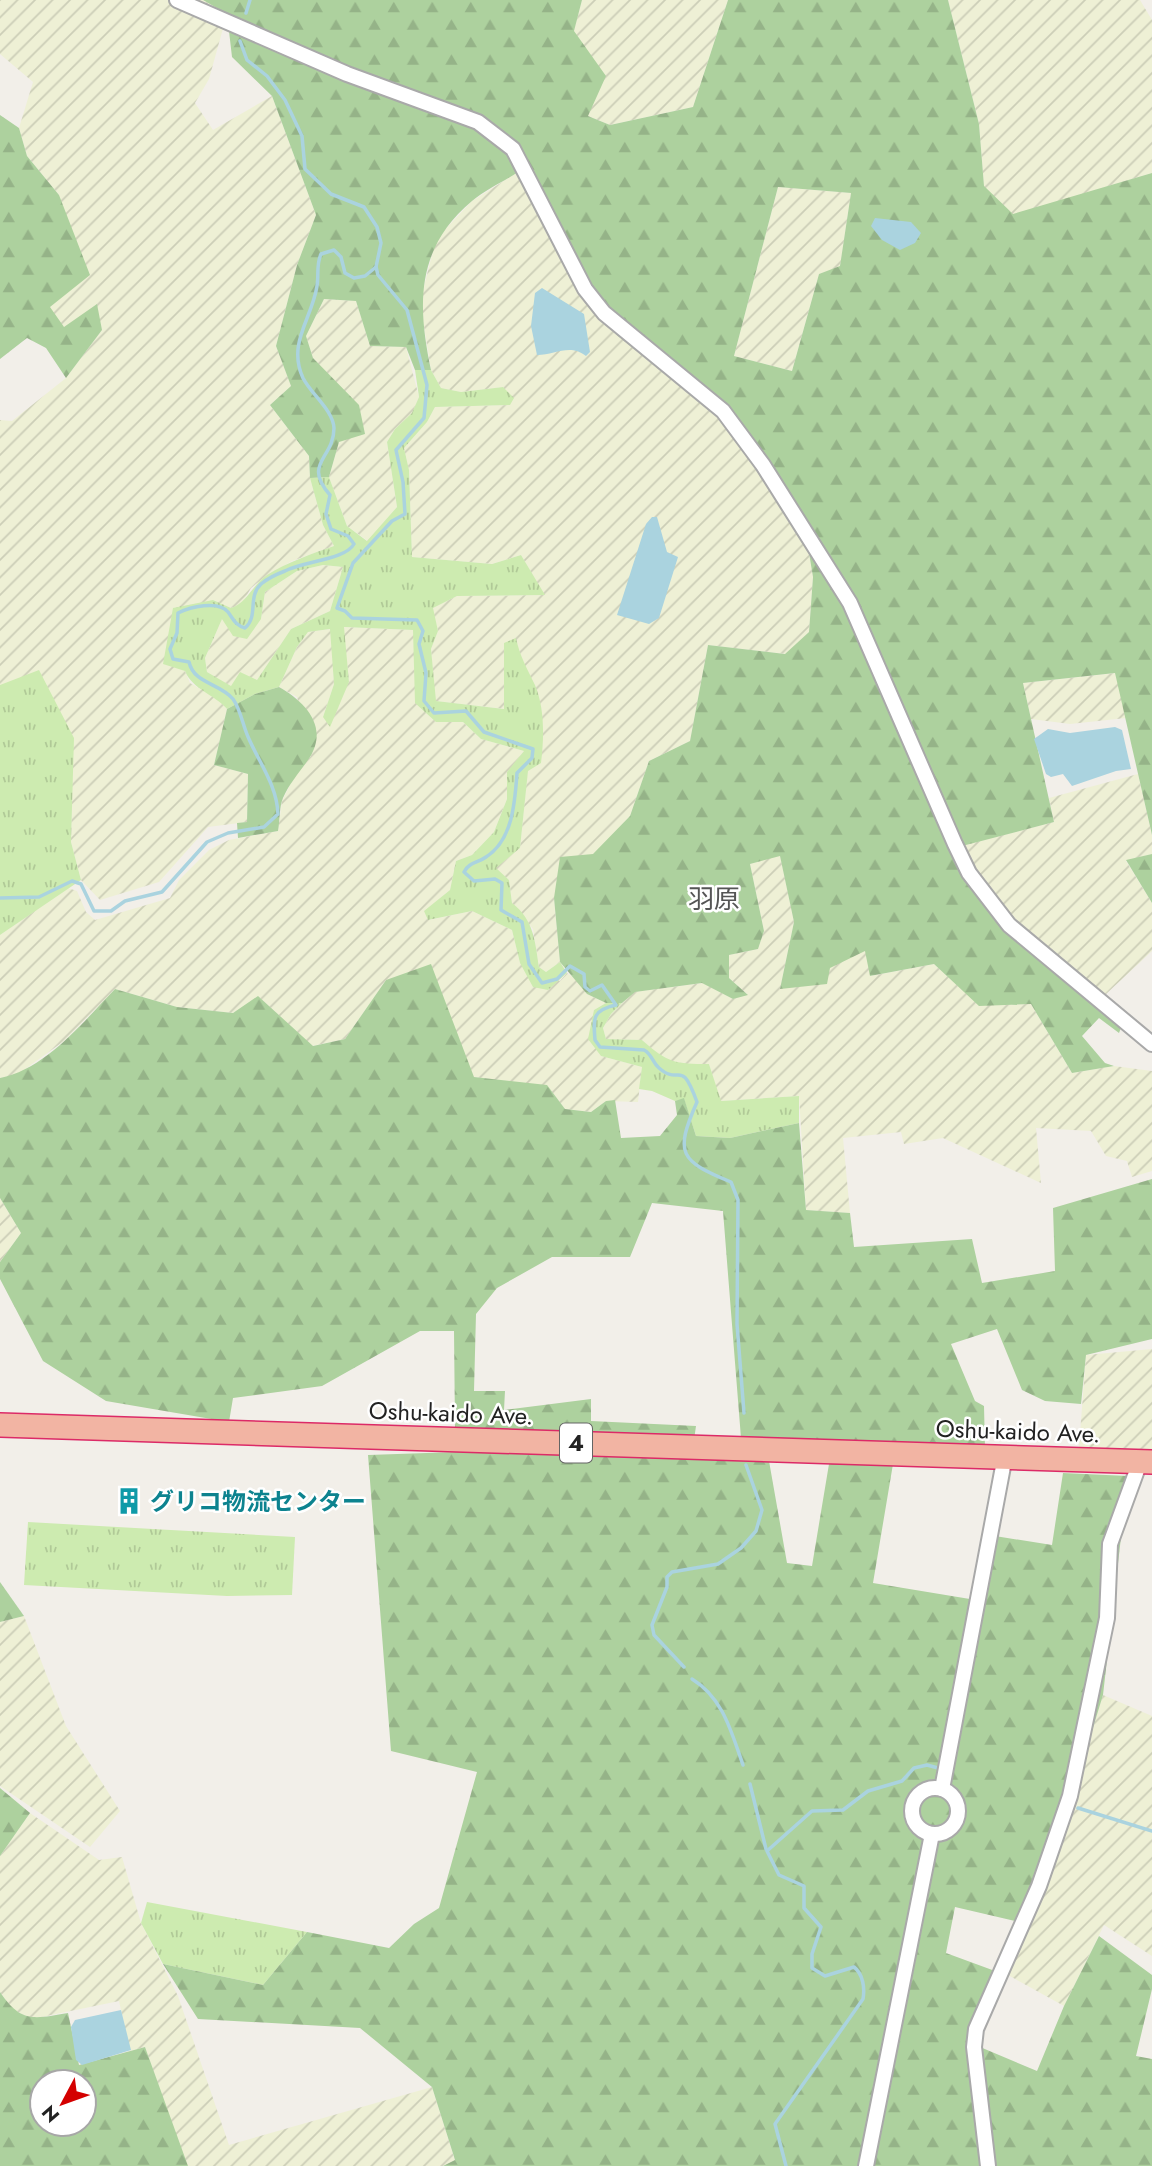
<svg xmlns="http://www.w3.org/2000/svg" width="1152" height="2166" font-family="Jost,'Noto Sans JP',sans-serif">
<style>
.farmland{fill:url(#farmland-furrows)}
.grass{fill:url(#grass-tufts);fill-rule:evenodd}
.forest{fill:url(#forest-firs);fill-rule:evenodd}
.water{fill:#aad3df}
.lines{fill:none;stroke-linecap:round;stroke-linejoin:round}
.stream{stroke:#aad3df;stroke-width:3.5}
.minor-casing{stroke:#a9a9a9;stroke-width:18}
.trunk-casing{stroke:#dc2a67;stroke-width:26}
.minor{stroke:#fff;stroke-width:14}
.trunk{stroke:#f2b4a3;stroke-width:23}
.labels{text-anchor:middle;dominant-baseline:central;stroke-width:5;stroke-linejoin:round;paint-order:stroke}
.shield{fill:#fff;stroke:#646464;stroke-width:2}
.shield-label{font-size:23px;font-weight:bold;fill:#222}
.street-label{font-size:24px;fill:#222;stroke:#fff}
.culture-label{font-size:24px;font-weight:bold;fill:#0d838f;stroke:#fff;text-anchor:start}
.neighbourhood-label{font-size:26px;fill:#555;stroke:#fff}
</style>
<defs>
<pattern id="farmland-furrows" width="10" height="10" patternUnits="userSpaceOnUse" patternTransform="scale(1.75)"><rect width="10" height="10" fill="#eef0d5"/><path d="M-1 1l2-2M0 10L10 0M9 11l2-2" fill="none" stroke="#ccceb7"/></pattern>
<pattern id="grass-tufts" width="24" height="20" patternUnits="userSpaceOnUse" patternTransform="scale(1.75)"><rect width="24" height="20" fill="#cdebb0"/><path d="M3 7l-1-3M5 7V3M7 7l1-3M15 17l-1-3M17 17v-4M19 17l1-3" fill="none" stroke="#b0c997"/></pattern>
<pattern id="forest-firs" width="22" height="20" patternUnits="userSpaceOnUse" patternTransform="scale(1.75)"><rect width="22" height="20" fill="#add19e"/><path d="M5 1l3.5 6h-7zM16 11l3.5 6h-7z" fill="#95b388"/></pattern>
</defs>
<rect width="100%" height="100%" fill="#f2efe9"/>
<g class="farmland">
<path d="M0,0h203l24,14 -18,65 -14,24 18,27 59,-34 44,119 -19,50 -21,81 15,40 -21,19 39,51 1,22 13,47 11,21 -42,15 -26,15 -15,12 -10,17 -10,3 -18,-8 -28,71 5,12 28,16 9,10 -13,56 34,9 -1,48 -39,5 -49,55 -59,18 -19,-20 -10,-38 2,-104 -73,-53v-265l12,1 54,-43 36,-48 -39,-3 -14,-20 10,-112 -32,-39 -8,-28 14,-46 -33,-28z"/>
<path d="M582,0h146l-35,107 -83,18 -22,-9 -14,-86z"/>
<path d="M948,0h192l12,20v153l-139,42 -29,-28 -5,-63z"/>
<path d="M518,172l100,164 94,74 32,38 65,105 4,24 -4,55 -23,22 -78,-9 -18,96 -41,20 -19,55 -76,82 6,64 -14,10 -7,-5 -6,-38 -21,-26 -3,-23 -14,-12 25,-20 16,-161 -15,-25 -5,-23 -12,5 1,65 -70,-8 -4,-52 7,-18 -6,-23 25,-12 87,-1 -23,-40 -29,9 -80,-7 -3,-87 -5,-22 23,-26 8,-15 75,-2 -7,-18 -42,5 -20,-4 -10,-18 -11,-68 16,-63 36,-38z"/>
<path d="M778,187l73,6 -11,74 -21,7 -27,97 -58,-15z"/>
<path d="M324,299l32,2 14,45 36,1 13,50 -7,17 -17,15 -8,13 10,65 -29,34 -21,-15 -18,-49 10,-35 -7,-62 -19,-22 -7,-22z"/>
<path d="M323,565l20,2 -13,44 -39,18 -34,51 -26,7 -24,-15 -2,-14 17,-39h39l4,-27 32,-21z"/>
<path d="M343,627l70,3 23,92h27l18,17 43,12 -16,21 -1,27 -13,33 -22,23 -16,6 -6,29 -25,21 4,9 43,-9 40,19 8,33 40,18 7,-8 12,8 8,13 19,9 -12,7 7,46 41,11 -4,35 -32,-1 -15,11 -26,-3 -17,-22 -74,-10 -88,-97 -41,59 -33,7 -53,-49 -26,16 -56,-6 -62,-18 -51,52 -47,34 -17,3v-143l68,-47 9,3 9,21 9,8 75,-22 9,-18 30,-30 20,-10 49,-9 4,-30 16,-32 13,-13 -14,-59 -18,-10 18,-40 11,-15 23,-3 3,55 -11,33 26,-35z"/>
<path d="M1116,673l10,45 -56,6 -39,-5 -8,-36z"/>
<path d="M1138,774l14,61v19l-26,7 26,42v48l-47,44 -90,-71 -42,-53 -12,-25 93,-24 -5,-24z"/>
<path d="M780,855l14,67 -14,67 86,-39 5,26 63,-12 45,41 52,-1 41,69 42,-7 38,5v100l-20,6 -5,-16 -21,-5 -15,-25 -55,-3 5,55 -98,-45 -39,6 -3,-12 -58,6 7,75 -44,-3 -7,-114 -79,5 -11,-37h-34l-14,-6 -19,-18 -36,-1 -3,-11 8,-14 23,-22 69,-9 30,16 14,-5 -18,-16v-23l29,-6 6,-18 -14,-67z"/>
<path d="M0,1198l21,35 -21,29z"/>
<path d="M1152,1349v101l-73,-3 7,-92z"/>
<path d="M24,1616l42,110 54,85 -30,36 -90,-61v-164z"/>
<path d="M1103,1695l49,21v240l-48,-31 -40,81 -58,-32 39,-89z"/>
<path d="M30,1813l69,47 23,-3 19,66 37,73 51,149 203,-58 23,74 -12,5h-257l-41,-119 -15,4 -11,-50 -87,18 -20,-10 -12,-17v-136z"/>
</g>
<g class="grass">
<path d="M415,370h16l10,18 20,4 42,-5 11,11 -4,7 -75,2 -8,15 -23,26 5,22 3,87 80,7 29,-9 24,40 -88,1 -24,12 5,23 -7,18 5,52 68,8v-66l12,-5c4,19 11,30 19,47 10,24 9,53 6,78l-13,8 -8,77 -24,20 13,12 3,23c22,17 23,38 27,64l7,5 14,-10 7,11 -19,17 -15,-3 -13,-24 -8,-33 -40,-19 -44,9 -4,-9 26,-21 6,-29 16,-6 22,-23 13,-33v-27l17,-21 -43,-12 -18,-17h-27l-21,-19 -2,-73 -69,-3 5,55 -19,45 -7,-10 11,-33 -4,-55 -22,3 -11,15 -18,40 -24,7 -28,15c-13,-15 -34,-19 -42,-38l-22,-7 10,-56 40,-8 18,8c16,-5 22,-24 36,-33 21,-13 44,-21 67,-29l-11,-21 -13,-47 19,-1 18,49 20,15 30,-34 -10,-65 8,-13 17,-16 7,-16zM323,565l20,2 -13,44 -39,18 -34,51 -17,-8 -9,14 -24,-14 -2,-14 17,-39 11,17 14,3 14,-20 4,-27 32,-21z"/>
<path d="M39,670l35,68 -3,104 10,38 -81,55v-250z"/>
<path d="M606,1003h16l-11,11 -8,14 3,11 36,1c26,23 33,24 67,24l12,37 78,-5v27l-69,15 -34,-2 -12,-37 -9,2 -23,-10 -13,-2 3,-22 -41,-11 -13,-17 6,-29z"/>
<path d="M28,1522l267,15 -3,58 -65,1 -203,-11z"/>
<path d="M147,1902l160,30 -44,53 -100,-21 -22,-41z"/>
</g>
<g class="forest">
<path d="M203,0h379l-8,31 32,45 -18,40 22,9 83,-18 35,-107h220l31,124 5,62 29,28 139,-41v662l-37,-162 -92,10 31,139 -92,24 4,28 156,151 -3,8 -20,-15 -17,18 23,27 9,3 -42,7 -41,-69 -52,2 -45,-42 -64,12 -5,-25 -35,17 -3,16 -47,5 14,-67 -14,-66 -30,8 14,67 -6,18 -29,6v23l19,17 -15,4 -31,-16 -67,9 -13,11h-16l-19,-9 -27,-32 -6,-64 6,-41 33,-3 37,-38 19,-55 41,-20 18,-96 77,9 24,-22 4,-55 -4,-24 -65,-105 -32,-38 -94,-74 -33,-37 -67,-127c-15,10 -33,18 -46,29 -56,47 -55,103 -41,169h-16l-9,-23 -36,-1 -14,-45 -32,-2 -18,37 7,22 46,47 6,29 -26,8 -10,35 -19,1 -1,-22 -39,-51 21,-19 -15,-40 21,-81 19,-50 -44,-119 -40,-39 -5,-43zM778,187l73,6 -11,73 -21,8 -27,97 -58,-15z"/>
<path d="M0,115l19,13 8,28 32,39 31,80 -40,32 14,20 33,-23 5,26 -36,48 -20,-30 -19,-10 -27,21z"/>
<path d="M279,687c25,14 50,39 31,70 -9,14 -20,25 -27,41 -4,10 -3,22 -5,33l-40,7 -1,-15 10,-1 1,-48 -34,-9 13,-56 28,-15z"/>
<path d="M1152,854v49l-26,-43z"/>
<path d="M431,964l43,113 73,8 18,24 26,3 15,-11 9,-1 6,38 39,-2 17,-21 -2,-14 9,-3 12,38 34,2 69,-15 7,87 44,3 4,34 118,-8 10,44 73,-12 -2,-63 99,-29v160l-66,16 -5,49 -36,-3 -23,-11 -25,-61 -46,15 24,57 9,5 1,42 -244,-10 -18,-227 -71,-8 -22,54h-78l-55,31 -21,26 -2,77h31l-1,19 87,-11v22l105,5 -2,14 -239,-12 -1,-97h-34l-98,55 -89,12 -4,24 -123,-21 -63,-40 -43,-82v-17l21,-29 -21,-35v-120c46,-9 83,-56 115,-89l62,18 56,6 25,-17 55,50 32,-7 41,-59z"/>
<path d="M456,1452l240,3 73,6 18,102 25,3 17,-102h64l-20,119 109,18 13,-65 57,9 11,-72 65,3 -25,219 -58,190 -30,36 -60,-14 -9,46 49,18 -15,76 57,24 27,-65 35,-70 53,39v14l-16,67 16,3v107h-709l12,-6 -23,-73 -72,-59 -162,-9 -35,-55 100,21 44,-53 82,16 25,-24 25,-16 38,-136 -86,-21 -23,-296z"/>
<path d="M0,1582l24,34 -24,6z"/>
<path d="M0,1788l30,25 -30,43z"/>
<path d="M0,1992c21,31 33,27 68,21l11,52 66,-18 43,119h-188zM42,2082h42v42h-42z"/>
</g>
<g class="water">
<path d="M875,218l36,4 10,11 -6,10 -15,7 -18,-10 -11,-14z"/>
<path d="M542,288l42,26 6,38 -4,4c-16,-13 -31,-1 -49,-1l-6,-29 4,-33z"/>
<path d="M652,517h5l10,35 11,5 -19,61 -10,6 -32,-9 29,-91z"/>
<path d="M1115,727l7,3 9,39 -15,2 -44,15 -9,-12 -12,3 -5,-3 -12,-35 14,-10 22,4z"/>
<path d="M121,2010l10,40 -49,15 -6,-5 -5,-33 4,-7z"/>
</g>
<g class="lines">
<g class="stream">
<path d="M246,13l4,-13"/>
<path d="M240,41l7,19 20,16 18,24 17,36 3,33 26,25 33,13 13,20 4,16 -5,24 2,8 29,35 20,75 -3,33 -28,32 7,32 2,32 -13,7 -39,42 -16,45 8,3 7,7 65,2 6,11 -4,13 7,29 -2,28 10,12 32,-2 18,21 49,17 -1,9 -15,15c-2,28 -4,67 -31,84 -8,6 -17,5 -22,15l10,9 21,-2 7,4 -1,27 21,12 7,42 13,19 15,-4 13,-13 14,8 1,13 5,4 12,-6 14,20c-23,5 -23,12 -21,35l5,7 44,3c8,4 8,12 15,18 22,19 21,-12 38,34 -23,52 -17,59 34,80l7,18 -1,124 7,89"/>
<path d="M0,898l39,-1 33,-16 9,3 13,27h17l14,-10 37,-9 45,-50 21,-9 36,-6 14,-13c-1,-28 -18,-50 -29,-75 -6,-12 -8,-29 -16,-40 -13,-16 -39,-15 -44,-37l-16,-3 -3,-10 7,-16 1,-20c12,-6 40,-13 50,-1 6,8 7,13 17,16 14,-12 2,-31 16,-44 6,-5 16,-10 24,-13 19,-10 60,-11 69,-27l-6,-8 -17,-7 -5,-15 4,-19c-28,-32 4,-36 4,-67 -1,-18 -23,-34 -31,-50 -16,-35 9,-59 14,-92 2,-12 -1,-21 4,-32l13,-4 7,7 4,16 9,5 11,-2 11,-9"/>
<path d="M684,1667l-30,-32 -2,-10 15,-38v-10l5,-5 46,-8 23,-16 15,-17 6,-21 -16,-45"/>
<path d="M692,1679c31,19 39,52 51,86"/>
<path d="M750,1784l16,65"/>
<path d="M1078,1808l74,23"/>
<path d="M786,2166l-11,-42 88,-125c2,-11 0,-25 -9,-32l-29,9 -13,-8v-14l9,-27 -17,-19v-22l-25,-11 -12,-24 45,-40 31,-1 25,-19 34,-10 12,-13 13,-3 11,3"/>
</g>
<defs>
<g id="minor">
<path d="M177,0l170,74 131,48 35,27 72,140 19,24 119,98 40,54 87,138 105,241 14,29 40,52 143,119"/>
<circle cx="935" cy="1811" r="23"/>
<path d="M942,1789l63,-333"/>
<path d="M866,2166l66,-332"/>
<path d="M988,2166l-14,-119 2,-18 63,-143 31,-90 37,-178 3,-74 30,-82"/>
</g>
<path id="trunk" d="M0,1425l1152,37"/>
</defs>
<use href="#minor" class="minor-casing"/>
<use href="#trunk" class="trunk-casing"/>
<use href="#minor" class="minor"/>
<use href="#trunk" class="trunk"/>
</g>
<defs>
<symbol id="building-bare" viewBox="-9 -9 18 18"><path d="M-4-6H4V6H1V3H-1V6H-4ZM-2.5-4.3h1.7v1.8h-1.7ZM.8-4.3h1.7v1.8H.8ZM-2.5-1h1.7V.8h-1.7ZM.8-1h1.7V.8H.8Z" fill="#0f9aa8" stroke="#fff" stroke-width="2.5" paint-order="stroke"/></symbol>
</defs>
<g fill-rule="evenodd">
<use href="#building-bare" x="110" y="1482" width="38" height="38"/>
</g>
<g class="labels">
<rect class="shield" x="560" y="1423.5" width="32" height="39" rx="5"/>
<g class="shield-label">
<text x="576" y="1443">4</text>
</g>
<g class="street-label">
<text transform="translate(451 1413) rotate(2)">Oshu-kaido Ave.</text>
<text transform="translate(1018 1431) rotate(2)">Oshu-kaido Ave.</text>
</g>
<g class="culture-label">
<text x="150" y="1501">グリコ物流センター</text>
</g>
<g class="neighbourhood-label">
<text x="714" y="899">羽原</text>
</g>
</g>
<g transform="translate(63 2103) rotate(229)"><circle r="33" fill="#ffffff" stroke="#a7a7a7" stroke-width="2"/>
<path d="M0-5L12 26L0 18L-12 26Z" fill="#d40000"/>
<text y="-10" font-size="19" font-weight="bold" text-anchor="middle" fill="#222222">N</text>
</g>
</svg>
